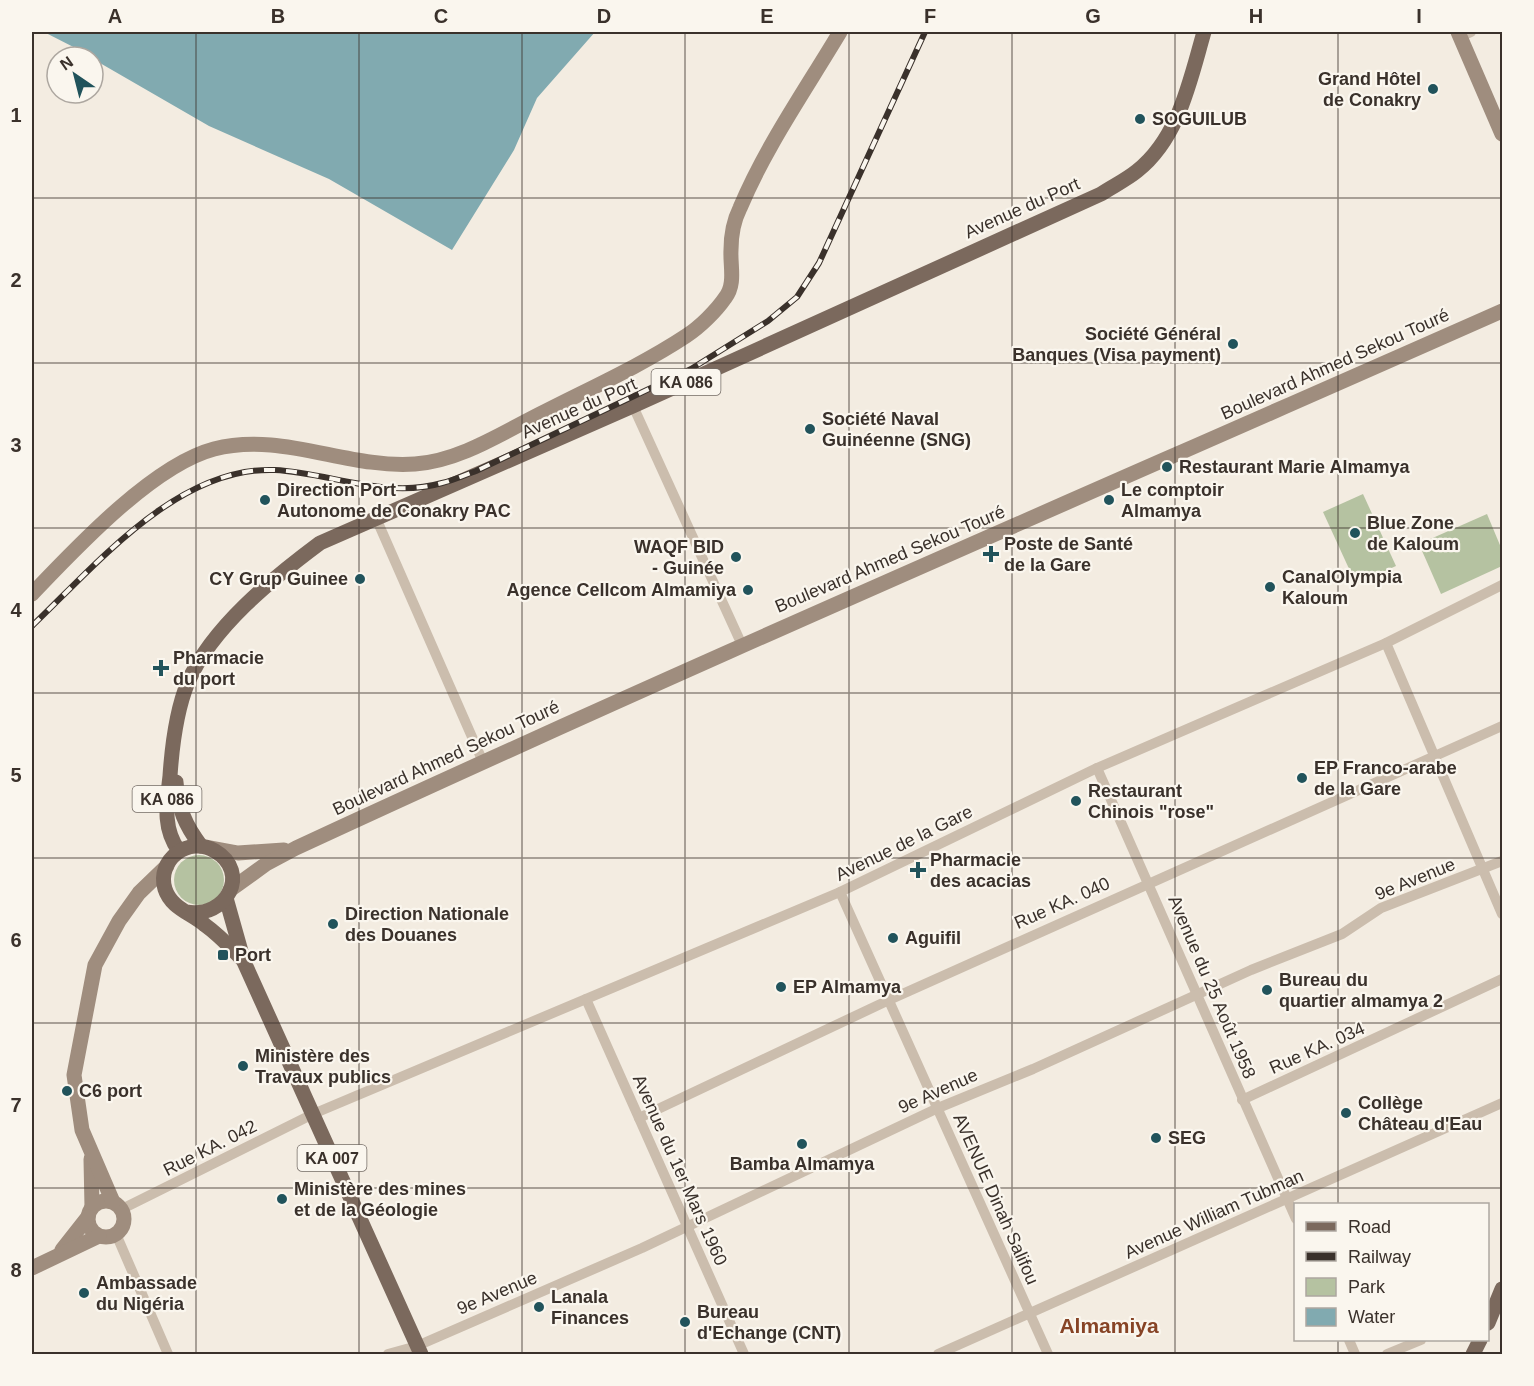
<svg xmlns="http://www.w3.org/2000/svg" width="1534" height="1386" font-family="Arial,sans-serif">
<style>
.green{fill:#b5c2a1}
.water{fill:#81aab0}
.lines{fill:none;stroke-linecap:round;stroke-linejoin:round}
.street{stroke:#cbbdad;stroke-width:10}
.secondary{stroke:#9f8d7e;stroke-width:15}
.primary{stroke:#7b695d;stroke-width:15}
.rail-casing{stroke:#3a312b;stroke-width:6}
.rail{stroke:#faf6ee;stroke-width:4;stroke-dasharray:11;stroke-linecap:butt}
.grid{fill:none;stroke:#3a312b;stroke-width:1.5;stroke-opacity:0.55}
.poi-dot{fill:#21535b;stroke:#faf6ee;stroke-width:2}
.labels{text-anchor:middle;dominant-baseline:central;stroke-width:4.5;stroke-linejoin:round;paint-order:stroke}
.shield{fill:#faf6ee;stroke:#746c66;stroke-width:1.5}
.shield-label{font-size:16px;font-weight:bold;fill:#3a312b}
.poi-label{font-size:18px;font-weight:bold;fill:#3a312b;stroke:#faf6ee;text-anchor:start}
.street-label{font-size:18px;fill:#3a312b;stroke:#faf6ee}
.quarter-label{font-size:21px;font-weight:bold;fill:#874426;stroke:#faf6ee}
.neatline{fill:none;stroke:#3a312b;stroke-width:2}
.grid-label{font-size:20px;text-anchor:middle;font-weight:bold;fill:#3a312b}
</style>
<rect width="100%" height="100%" fill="#f3ece1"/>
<g class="green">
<path d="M1363,494l33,72 -40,18 -33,-72z"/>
<path d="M1487,514l15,36v16l-61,28 -22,-50z"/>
<circle cx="199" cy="880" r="25"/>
</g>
<path class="water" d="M44,32h551l-58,66 -23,52 -62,100 -123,-71 -120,-53 -116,-67v-2z"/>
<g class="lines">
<g class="street">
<path d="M1460,37l11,-5"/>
<path d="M633,406l109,239"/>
<path d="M376,518l107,244"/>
<path d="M1386,643l116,271"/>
<path d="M1097,768l199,451"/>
<path d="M840,892l208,462"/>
<path d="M586,999l158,355"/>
<path d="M1242,1100l260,-121"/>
<path d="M639,1118l250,-118 613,-274"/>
<path d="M122,1209l191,-95 527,-222 257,-124 289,-125 116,-58"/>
<path d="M116,1234l52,120"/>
<path d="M1349,1340l6,14"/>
<path d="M388,1354l29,-8 225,-98 296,-140 95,-39 218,-99 91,-36 39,-26 121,-47"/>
<path d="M938,1354l564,-251"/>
<path d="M1387,1354l34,-14"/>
</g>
<g class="secondary">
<path d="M1458,32l44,102"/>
<path d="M32,594c43,-45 121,-129 182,-145 67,-18 134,20 201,15 46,-3 90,-33 131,-53 47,-24 96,-46 140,-75 14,-9 30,-25 39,-38 11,-14 5,-32 6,-48 0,-13 3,-30 9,-42 26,-62 66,-119 100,-176"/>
<path d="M211,848l27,5 46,-3"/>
<path d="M230,890l36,-26 30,-16c399,-185 804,-359 1206,-537"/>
<path d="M91,1159l1,48"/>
<circle cx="106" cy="1219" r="18"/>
<path d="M113,1202l-31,-72 -8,-55 21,-110 24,-44 20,-28 28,-27"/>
<path d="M62,1250l26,-33"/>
<path d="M32,1268l67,-32"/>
</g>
<g class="primary">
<path d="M176,782c2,26 9,43 25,64"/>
<path d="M179,851c-17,-23 -12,-48 -9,-75 2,-30 6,-65 18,-94 24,-55 85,-104 132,-139l313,-137 468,-212c12,-8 25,-14 36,-23 42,-33 53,-91 67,-139"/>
<path d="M226,898l18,64 177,392"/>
<path d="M186,912c41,7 65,-40 29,-61 -26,-16 -59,9 -50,38 6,19 26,24 40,36 14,10 25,22 37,34"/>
<path d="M1488,1323l14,-34"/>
<path d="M1473,1354l7,-14"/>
</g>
<defs>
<path id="rail" d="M32,626c64,-61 146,-160 243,-156 55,3 111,29 167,13 12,-3 23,-8 34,-12l215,-102 77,-48 29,-24 22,-34 106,-231"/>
</defs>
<use href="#rail" class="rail-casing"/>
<use href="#rail" class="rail"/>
</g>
<path class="grid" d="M196,32v1322M359,32v1322M522,32v1322M685,32v1322M849,32v1322M1012,32v1322M1175,32v1322M1338,32v1172M32,198h1470M32,363h1470M32,528h1470M32,693h1470M32,858h1470M32,1023h1470M32,1188h1470M1338,1340v14"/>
<g class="poi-dot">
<circle cx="1433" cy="89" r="6"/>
<circle cx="1140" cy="119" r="6"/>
<circle cx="1233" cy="344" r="6"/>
<circle cx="810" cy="429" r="6"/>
<circle cx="1167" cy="467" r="6"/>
<circle cx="265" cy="500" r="6"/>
<circle cx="1109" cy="500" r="6"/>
<circle cx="1355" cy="533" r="6"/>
<path d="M988 545h6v6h6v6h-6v6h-6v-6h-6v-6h6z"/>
<circle cx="736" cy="557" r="6"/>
<circle cx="360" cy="579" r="6"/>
<circle cx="1270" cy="587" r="6"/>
<circle cx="748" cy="590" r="6"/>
<path d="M158 659h6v6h6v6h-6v6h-6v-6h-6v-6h6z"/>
<circle cx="1302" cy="778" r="6"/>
<circle cx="1076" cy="801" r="6"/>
<path d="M915 861h6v6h6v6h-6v6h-6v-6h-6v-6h6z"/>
<circle cx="333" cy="924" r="6"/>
<circle cx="893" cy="938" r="6"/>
<rect x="217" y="949" width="12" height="12" rx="3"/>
<circle cx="781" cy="987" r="6"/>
<circle cx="1267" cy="990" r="6"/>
<circle cx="243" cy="1066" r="6"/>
<circle cx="67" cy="1091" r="6"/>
<circle cx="1346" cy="1113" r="6"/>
<circle cx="1156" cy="1138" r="6"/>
<circle cx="802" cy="1144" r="6"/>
<circle cx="282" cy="1199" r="6"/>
<circle cx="84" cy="1293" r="6"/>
<circle cx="539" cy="1307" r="6"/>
<circle cx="685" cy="1322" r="6"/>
</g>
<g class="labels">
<g class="shield">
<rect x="651.5" y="369" width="69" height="26" rx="4.5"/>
<rect x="132.5" y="786" width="69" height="26" rx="4.5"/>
<rect x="297.5" y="1145" width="69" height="26" rx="4.5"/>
</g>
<g class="shield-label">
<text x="686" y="382">KA 086</text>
<text x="167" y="799">KA 086</text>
<text x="332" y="1158">KA 007</text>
</g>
<g class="poi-label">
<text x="1421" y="79" text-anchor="end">Grand Hôtel<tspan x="1421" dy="21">de Conakry</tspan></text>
<text x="1152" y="119">SOGUILUB</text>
<text x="1221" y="334" text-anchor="end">Société Général<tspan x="1221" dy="21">Banques (Visa payment)</tspan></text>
<text x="822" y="419">Société Naval<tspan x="822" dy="21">Guinéenne (SNG)</tspan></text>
<text x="1179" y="467">Restaurant Marie Almamya</text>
<text x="277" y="490">Direction Port<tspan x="277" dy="21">Autonome de Conakry PAC</tspan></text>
<text x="1121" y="490">Le comptoir<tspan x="1121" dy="21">Almamya</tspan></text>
<text x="1367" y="523">Blue Zone<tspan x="1367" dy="21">de Kaloum</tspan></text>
<text x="1004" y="544">Poste de Santé<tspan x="1004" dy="21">de la Gare</tspan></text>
<text x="724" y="547" text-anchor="end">WAQF BID<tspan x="724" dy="21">- Guinée</tspan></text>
<text x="1282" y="577">CanalOlympia<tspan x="1282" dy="21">Kaloum</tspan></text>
<text x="348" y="579" text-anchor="end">CY Grup Guinee</text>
<text x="736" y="590" text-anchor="end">Agence Cellcom Almamiya</text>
<text x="173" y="658">Pharmacie<tspan x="173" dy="21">du port</tspan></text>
<text x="1314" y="768">EP Franco-arabe<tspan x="1314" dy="21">de la Gare</tspan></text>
<text x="1088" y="791">Restaurant<tspan x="1088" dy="21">Chinois "rose"</tspan></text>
<text x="930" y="860">Pharmacie<tspan x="930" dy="21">des acacias</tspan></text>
<text x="345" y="914">Direction Nationale<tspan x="345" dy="21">des Douanes</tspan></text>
<text x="905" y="938">Aguifil</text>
<text x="235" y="955">Port</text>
<text x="1279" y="980">Bureau du<tspan x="1279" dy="21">quartier almamya 2</tspan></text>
<text x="793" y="987">EP Almamya</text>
<text x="255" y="1056">Ministère des<tspan x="255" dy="21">Travaux publics</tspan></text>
<text x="79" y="1091">C6 port</text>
<text x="1358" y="1103">Collège<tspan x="1358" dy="21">Château d'Eau</tspan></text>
<text x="1168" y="1138">SEG</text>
<text x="802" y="1164" text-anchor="middle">Bamba Almamya</text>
<text x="294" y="1189">Ministère des mines<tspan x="294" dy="21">et de la Géologie</tspan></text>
<text x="96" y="1283">Ambassade<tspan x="96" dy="21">du Nigéria</tspan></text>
<text x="551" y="1297">Lanala<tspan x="551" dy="21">Finances</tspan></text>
<text x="697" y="1312">Bureau<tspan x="697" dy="21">d'Echange (CNT)</tspan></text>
</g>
<g class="street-label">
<text transform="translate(1022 208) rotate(-24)">Avenue du Port</text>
<text transform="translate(1335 364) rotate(-24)">Boulevard Ahmed Sekou Touré</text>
<text transform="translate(579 408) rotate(-24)">Avenue du Port</text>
<text transform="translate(890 559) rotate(-23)">Boulevard Ahmed Sekou Touré</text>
<text transform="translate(446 758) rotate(-25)">Boulevard Ahmed Sekou Touré</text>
<text transform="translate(904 843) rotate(-26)">Avenue de la Gare</text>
<text transform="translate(1415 879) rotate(-22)">9e Avenue</text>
<text transform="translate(1062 903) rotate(-24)">Rue KA. 040</text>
<text transform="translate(1212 987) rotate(67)">Avenue du 25 Août 1958</text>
<text transform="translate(1317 1048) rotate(-24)">Rue KA. 034</text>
<text transform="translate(938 1091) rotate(-24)">9e Avenue</text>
<text transform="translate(210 1148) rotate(-27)">Rue KA. 042</text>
<text transform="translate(680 1170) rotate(66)">Avenue du 1er Mars 1960</text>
<text transform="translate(996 1199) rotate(66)">AVENUE Dinah Salifou</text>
<text transform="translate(1214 1214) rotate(-24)">Avenue William Tubman</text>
<text transform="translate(497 1293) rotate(-23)">9e Avenue</text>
</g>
<g class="quarter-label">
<text x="1109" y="1325">Almamiya</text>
</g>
</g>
<rect width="1534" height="1386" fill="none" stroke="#faf6ee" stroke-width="66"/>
<rect x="1294" y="1203" width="195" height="138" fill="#faf6ee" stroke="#ada7a0" stroke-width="1.5"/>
<rect x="1306" y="1222" width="30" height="9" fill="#7b695d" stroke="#ada7a0" stroke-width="1.5"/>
<text x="1348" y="1233" font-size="18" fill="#3a312b">Road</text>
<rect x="1306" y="1252" width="30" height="9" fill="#3a312b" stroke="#ada7a0" stroke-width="1.5"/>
<text x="1348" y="1263" font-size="18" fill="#3a312b">Railway</text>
<rect x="1306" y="1278" width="30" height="18" fill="#b5c2a1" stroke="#ada7a0" stroke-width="1.5"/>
<text x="1348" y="1293" font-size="18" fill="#3a312b">Park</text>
<rect x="1306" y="1308" width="30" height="18" fill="#81aab0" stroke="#ada7a0" stroke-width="1.5"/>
<text x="1348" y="1323" font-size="18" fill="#3a312b">Water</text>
<g transform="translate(75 75) rotate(325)"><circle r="28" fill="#faf6ee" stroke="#ada7a0" stroke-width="1.5"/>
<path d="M0-4.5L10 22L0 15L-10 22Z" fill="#21535b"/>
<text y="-9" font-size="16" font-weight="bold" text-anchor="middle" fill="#3a312b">N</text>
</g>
<rect x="33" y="33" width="1468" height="1320" class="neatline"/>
<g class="grid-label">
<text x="115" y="23">A</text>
<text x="278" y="23">B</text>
<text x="441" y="23">C</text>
<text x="604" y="23">D</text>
<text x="767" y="23">E</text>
<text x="930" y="23">F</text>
<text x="1093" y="23">G</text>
<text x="1256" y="23">H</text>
<text x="1419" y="23">I</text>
<text x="16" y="122">1</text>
<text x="16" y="287">2</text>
<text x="16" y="452">3</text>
<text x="16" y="617">4</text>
<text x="16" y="782">5</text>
<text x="16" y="947">6</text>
<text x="16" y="1112">7</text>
<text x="16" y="1277">8</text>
</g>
</svg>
